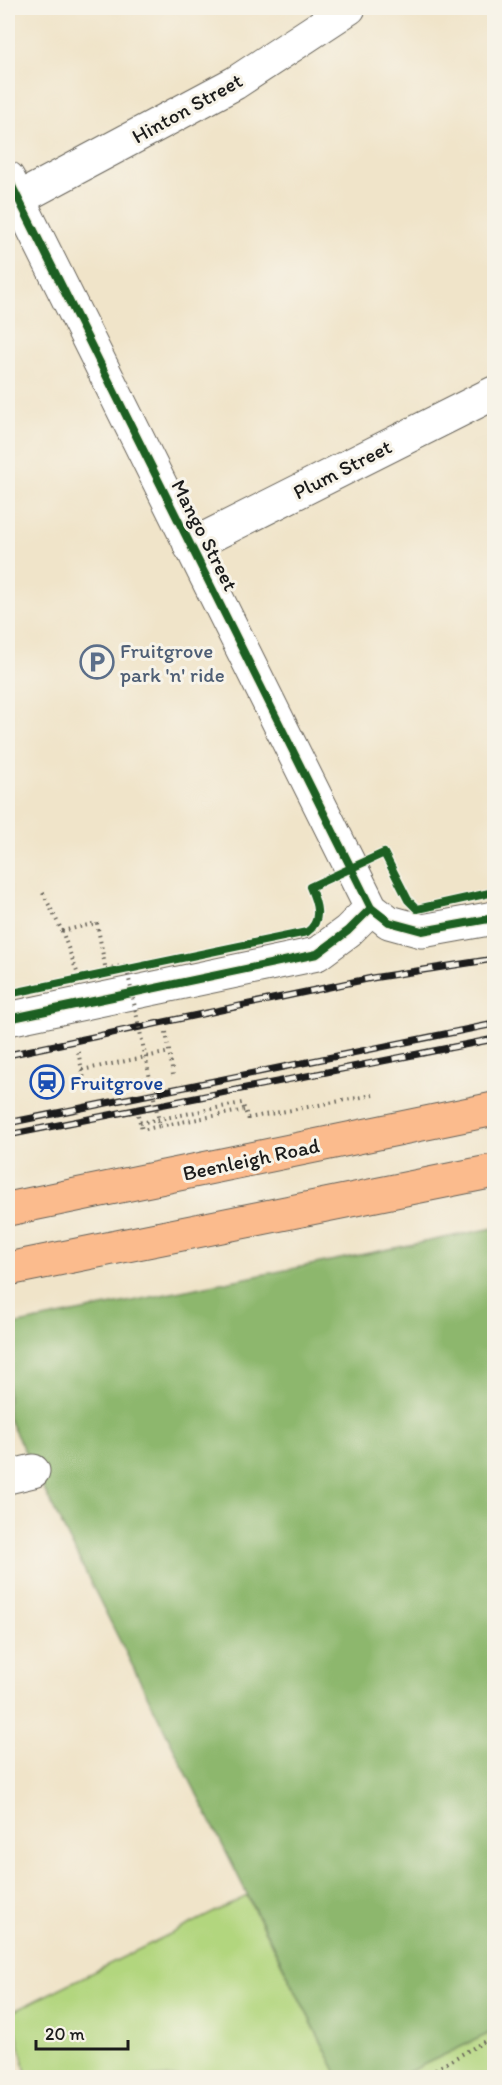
<svg xmlns="http://www.w3.org/2000/svg" width="502" height="2085" font-family="Itim,sans-serif">
<style>
.green{fill:#b2d67e;stroke:#67794d;stroke-width:1.5}
.forest{fill:#8db76d;stroke:#546a44;stroke-width:1.5}
.lines{fill:none;stroke-linecap:round;stroke-linejoin:round}
.minor-casing{stroke:#666259;stroke-width:35}
.major-casing{stroke:#666259;stroke-width:35}
.path{stroke:#666259;stroke-width:4;stroke-dasharray:1.5 4.5;stroke-linecap:butt}
.minor{stroke:#fff;stroke-width:33}
.major{stroke:#fbbb8d;stroke-width:33}
.rail-casing{stroke:#1c1c1c;stroke-width:7}
.rail{stroke:#f7f3e8;stroke-width:4.5;stroke-dasharray:14;stroke-linecap:butt}
.path-bridge{stroke:#666259;stroke-width:4;stroke-dasharray:1.5 4.5;stroke-linecap:butt}
.cycleway-casing{stroke:#f7f3e8;stroke-width:11}
.cycleway{stroke:#1b5e20;stroke-width:8}
.labels{text-anchor:middle;dominant-baseline:central;stroke-width:6;stroke-linejoin:round;paint-order:stroke}
.street-label{font-size:21px;fill:#1c1c1c;stroke:#f7f3e8}
.service-label{font-size:21px;fill:#4e5e75;stroke:#f7f3e8;text-anchor:start}
.transit-label{font-size:21px;fill:#164399;stroke:#f7f3e8;text-anchor:start}
</style>
<rect width="100%" height="100%" fill="#f7f3e8"/>
<filter id="ink" filterUnits="userSpaceOnUse"><feTurbulence type="fractalNoise" baseFrequency=".0167" numOctaves="2"/><feDisplacementMap in="SourceGraphic" scale="12" xChannelSelector="R" yChannelSelector="G"/><feConvolveMatrix kernelMatrix="1 2 1 2 8 2 1 2 1" color-interpolation-filters="sRGB"/></filter>
<filter id="wash" filterUnits="userSpaceOnUse"><feTurbulence type="fractalNoise" baseFrequency=".008" numOctaves="4" result="noise"/><feDisplacementMap in="SourceGraphic" scale="24" xChannelSelector="R" yChannelSelector="G"/><feGaussianBlur stdDeviation="1.35" result="paint"/><feColorMatrix in="noise" values="0 0 0 0 0 0 0 0 0 0 0 0 0 0 0 0 0 1.4 0 .05"/><feComposite in="paint" operator="in"/></filter>
<g filter="url(#wash)">
<rect width="100%" height="100%" fill="#f0e4c9"/>
<g class="green">
<path d="M247,1896l92,181h-312l-15,-65z"/>
<path d="M494,2031v46h-96z"/>
</g>
<path class="forest" d="M494,1228v803l-96,46h-59l-331,-659v-92z"/>
</g>
<g filter="url(#ink)">
<g class="lines">
<defs>
<g id="minor">
<path d="M8,178l363,730 18,14 33,9 72,-13"/>
<path d="M18,199l217,-116 114,-75"/>
<path d="M190,546l304,-153"/>
<path d="M8,1019l309,-65 31,-23 23,-23"/>
<path d="M8,1477l25,-6"/>
</g>
<g id="major">
<path d="M8,1209l486,-100"/>
<path d="M8,1269l486,-98"/>
</g>
</defs>
<use href="#minor" class="minor-casing"/>
<use href="#major" class="major-casing"/>
<g class="path">
<path d="M43,893l19,38 15,41"/>
<path d="M62,931l35,-8 8,43"/>
<path d="M166,1032l7,43"/>
<path d="M78,1052l9,40"/>
<path d="M82,1070l88,-18"/>
<path d="M138,1115l4,15"/>
<path d="M140,1123l102,-20 6,15 125,-23"/>
<path d="M160,1126l86,-16"/>
<path d="M420,2078l74,-42"/>
</g>
<use href="#minor" class="minor"/>
<use href="#major" class="major"/>
<defs>
<g id="rail">
<path d="M8,1055l364,-77 122,-19"/>
<path d="M8,1123l486,-99"/>
<path d="M8,1135l486,-96"/>
</g>
</defs>
<use href="#rail" class="rail-casing"/>
<use href="#rail" class="rail"/>
<path class="path-bridge" d="M106,969l20,-4 34,161 -18,4"/>
<defs>
<g id="cycleway">
<path d="M8,178l363,730 18,14 33,9 72,-13"/>
<path d="M8,994l299,-62c16,-11 10,-29 3,-45l74,-34 24,47 9,9 77,-17"/>
<path d="M8,1019l309,-65 31,-23 23,-23"/>
</g>
</defs>
<use href="#cycleway" class="cycleway-casing"/>
<use href="#cycleway" class="cycleway"/>
</g>
</g>
<defs>
<symbol id="parking-ring" viewBox="-11 -11 22 22"><circle r="9.5" fill="#f7f3e8" stroke="#5c6f8a" stroke-width="1.5"/><path d="M-3.5-5.5H1a3.5 3.5 0 0 1 0 7H-1V5.5H-3.5ZM-1-3.4V-.6H.8a1.4 1.4 0 0 0 0-2.8Z" fill="#5c6f8a"/></symbol>
<symbol id="station-ring" viewBox="-11 -11 22 22"><circle r="9.5" fill="#f7f3e8" stroke="#1a4fb4" stroke-width="1.5"/><path d="M-3-6H3Q5-6 5-4V2Q5 4 3 4L4.5 6H3L1.5 4h-3L-3 6H-4.5L-3 4Q-5 4-5 2V-4Q-5-6-3-6ZM-3.5-4v3h7v-3ZM-3.5 1v1.5H-2V1ZM2 1v1.5H3.5V1Z" fill="#1a4fb4"/></symbol>
</defs>
<g fill-rule="evenodd">
<use href="#parking-ring" x="78" y="643" width="38" height="38"/>
<use href="#station-ring" x="28" y="1063" width="38" height="38"/>
</g>
<g class="labels">
<g class="street-label">
<text transform="translate(187 108) rotate(-29)">Hinton Street</text>
<text transform="translate(342 469) rotate(-27)">Plum Street</text>
<text transform="translate(205 535) rotate(63)">Mango Street</text>
<text transform="translate(251 1159) rotate(-12)">Beenleigh Road</text>
</g>
<g class="service-label">
<text x="120" y="650">Fruitgrove<tspan x="120" dy="24">park 'n' ride</tspan></text>
</g>
<g class="transit-label">
<text x="70" y="1082">Fruitgrove</text>
</g>
</g>
<rect width="502" height="2085" fill="none" stroke="#f7f3e8" stroke-width="30"/>
<path d="M36 2040v9h92v-9" fill="none" stroke="#1c1c1c" stroke-width="3"/>
<text x="45" y="2040" font-size="18" fill="#1c1c1c" stroke="#f7f3e8" stroke-width="4.5" paint-order="stroke">20 m</text>
</svg>
